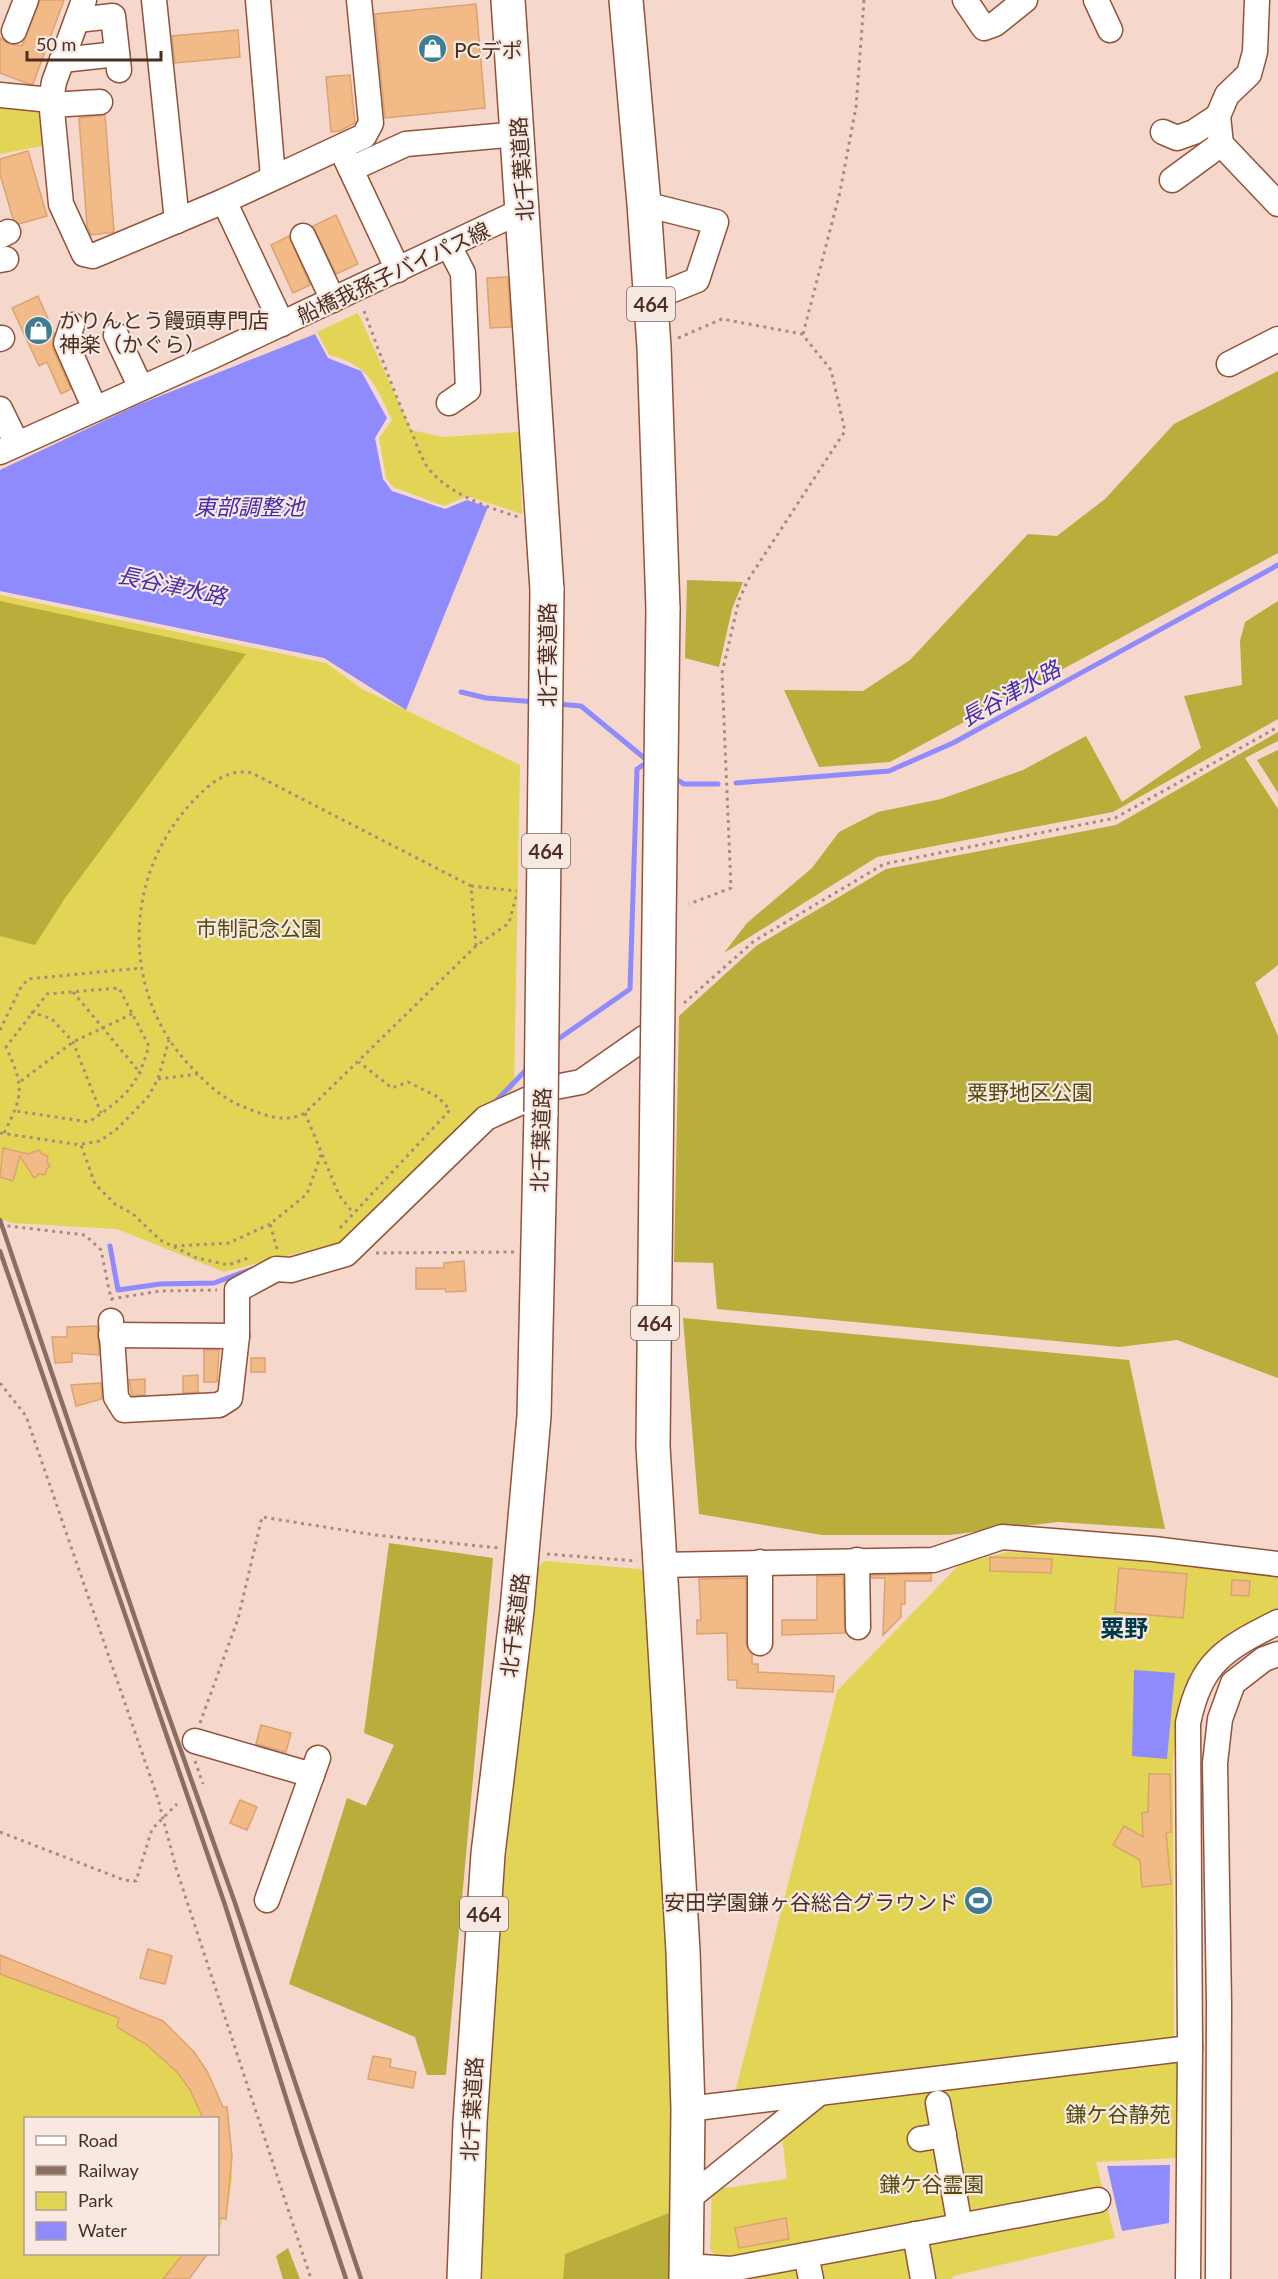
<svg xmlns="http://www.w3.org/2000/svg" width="1278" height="2279" font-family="Lato,'Noto Sans JP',sans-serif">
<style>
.green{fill:#e2d455}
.forest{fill:#b9ad3c}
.water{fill:#8f8bfd}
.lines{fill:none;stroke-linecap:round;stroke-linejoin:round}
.stream{stroke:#8f8bfd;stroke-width:5}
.building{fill:#f2ba87;stroke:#daa371;stroke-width:1.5}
.minor-casing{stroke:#925339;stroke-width:27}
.highway-casing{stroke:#925339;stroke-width:36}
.path{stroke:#a98c80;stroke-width:3;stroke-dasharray:3 4.5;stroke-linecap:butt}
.minor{stroke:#fff;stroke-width:24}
.highway{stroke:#fff;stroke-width:33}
.rail{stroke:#8b6e62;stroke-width:4.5}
.highway-bridge-casing{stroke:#925339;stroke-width:36;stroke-linecap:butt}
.highway-bridge{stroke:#fff;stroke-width:33}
.labels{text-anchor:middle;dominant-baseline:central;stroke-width:4.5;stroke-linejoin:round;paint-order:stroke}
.shield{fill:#f7e8e1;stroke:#7f665c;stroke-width:1.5}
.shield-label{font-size:20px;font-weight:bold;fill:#4b2f23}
.poi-label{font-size:21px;fill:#4b2f23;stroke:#f7e8e1;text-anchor:start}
.street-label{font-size:21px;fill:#4b2f23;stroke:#f7e8e1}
.park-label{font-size:21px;fill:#524c0f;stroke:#f7e8e1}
.water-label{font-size:22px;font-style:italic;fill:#452baf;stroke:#f7e8e1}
.quarter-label{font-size:24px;font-weight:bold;fill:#003949;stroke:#f7e8e1}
</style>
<rect width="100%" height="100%" fill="#f5d7cb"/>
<g class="green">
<path d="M0,103l38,4 6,6 3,32 -47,9z"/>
<path d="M358,313l53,117 31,7 77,-5 3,82 -55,-18 -23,10 -51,-19 -7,-9 -7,-40 13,-18c-17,-35 -22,-55 -63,-65l-12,-23z"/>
<path d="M0,595l326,68 36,26 158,76 -6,323 -169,153 -121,31 -107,-43 -105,-6 -12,-4z"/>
<path d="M1008,1552l258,18 12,5v36l-47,20 -37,40 -11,18 -10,71 1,282 -440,55 103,-406 123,-127z"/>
<path d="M545,1561l95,8 9,8 30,632 -114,45 -2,25h-82l14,-302 37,-405z"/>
<path d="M0,1955l163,66 31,31 23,39 13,42 2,45 -3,22 -11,34v-116h-192v136h182l-19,25h-189z"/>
<path d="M1177,2057l-1,101 -80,4 19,76 -162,38 -1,3h-229l1,-16 -14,-13 2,-60 75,-11 -5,-44 46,-35z"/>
</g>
<g class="forest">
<path d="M1278,371v182l-388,209 -71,5 -35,-77 79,1 47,-31 118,-126 29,2 48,-37 69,-75z"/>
<path d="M687,580l56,2 -11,27 -13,58 -34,-9z"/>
<path d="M0,601l246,53 -181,244 -30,47 -35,-9z"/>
<path d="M1278,601v118l-165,93 -236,45 -153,96 23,-30 65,-55 27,-36 39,-20 63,-13 82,-29 63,-34 36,66 79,-54 -17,-52 58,-11 -2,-44 5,-19z"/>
<path d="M1278,732v9l-33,17 33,51v156l-23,18 23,53v342l-101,-38 -58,7 -402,-38 -4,-46 -39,-1 5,-246 77,-70 130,-77 230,-44z"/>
<path d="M1278,750v43l-21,-33z"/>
<path d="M683,1318l446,42 36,169 -107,-7 -109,13h-127l-123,-21z"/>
<path d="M389,1543l104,15 -47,517h-19l-12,-38 -126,-53 58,-186 19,8 28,-61 -30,-12z"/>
<path d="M679,2209l-2,70h-114l2,-25z"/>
<path d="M288,2248l12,31h-17l-7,-23z"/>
</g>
<g class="water">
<path d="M315,334l13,24 33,13 26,47 -12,20 8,41 9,12 53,18 22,-9 21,7 -82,203 -82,-52 -324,-67v-121l135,-64z"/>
<path d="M1134,1670l41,3 -8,86 -35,-3z"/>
<path d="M1170,2165l-1,58 -47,8 -15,-65z"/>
</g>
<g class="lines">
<g class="stream">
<path d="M461,692l25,6 50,4"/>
<path d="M557,704l24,2 67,55"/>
<path d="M674,778l10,6h34"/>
<path d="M736,783l153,-12 64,-28 325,-178"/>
<path d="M554,1042l76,-53 7,-220 11,-7"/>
<path d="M493,1104l35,-36"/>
<path d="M110,1246l8,44 42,-6 54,-1 38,-14"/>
</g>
</g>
<g class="building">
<path d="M40,0h24l-31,84h-4l-29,-11v-35l9,6 13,2z"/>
<path d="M476,4l9,104 -100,10 -10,-104z"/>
<path d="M238,30l2,27 -65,6 -3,-27z"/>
<path d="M350,75l5,48 -15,8 -9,1 -5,-55z"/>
<path d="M105,115l9,117 -23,3 -4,-9 -8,-108z"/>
<path d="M28,151l19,65 -28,8 -6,-5 -13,-45v-15z"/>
<path d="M336,215l22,49 -22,10 -23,-48z"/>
<path d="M289,236l21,49 -17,8 -22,-48z"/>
<path d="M508,277l3,50 -21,1 -3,-50z"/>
<path d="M38,296l16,37 -1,16 18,40 -10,5 -14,-32 -8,4 -27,-58z"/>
<path d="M3,1148l25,6 11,-4 3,4 6,2 -1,6 3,4 -4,4 -1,5 -6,-1 -5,4 -14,-22 -7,25 -13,-4z"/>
<path d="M464,1261l2,30 -20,1 -1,-3h-29v-21h28v-5z"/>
<path d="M97,1326l2,29 -27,-2v9l-17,1 -3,-26h15v-10z"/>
<path d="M204,1350h15l-2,32h-13z"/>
<rect x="251" y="1358" width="14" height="14"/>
<path d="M198,1375v17l-15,1v-17z"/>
<path d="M145,1379v16h-13l-3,-15z"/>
<path d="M101,1383l1,16 -26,7 -5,-21z"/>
<path d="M990,1557l62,2 -1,14 -61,-2z"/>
<path d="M1119,1568l68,6 -4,44 -68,-6z"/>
<path d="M931,1574v7h-26v23h-4v13l-18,18 2,-57h-13l-1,-3z"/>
<path d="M817,1576h26l2,57 -63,2v-15h35z"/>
<path d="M746,1578v65l6,11v10h6v8l76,4 -1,16 -96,-4v-8h-9l-1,-47 -30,1v-14h4l-2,-41z"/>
<path d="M1232,1580l18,1 -1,15 -18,-1z"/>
<path d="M261,1725l30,8 -5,19 -30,-8z"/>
<path d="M1149,1774h21l1,58 -5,1 5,51 -29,3 -2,-27 -27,-15 11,-19 19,11 -1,-24 6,-1z"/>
<path d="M240,1800l17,7 -10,23 -17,-7z"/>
<path d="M148,1949l24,7 -7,28 -25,-6z"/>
<path d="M0,1955l163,66 31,31 13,19 16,36h4l5,49 -6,63 -8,-1v-100h-15l-13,-28 -12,-17 -31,-28 -30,-18 2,-9 -119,-44z"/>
<path d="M373,2056l18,3 -1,8 26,5 -3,16 -45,-9z"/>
<path d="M786,2218l3,21 -50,9 -4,-20z"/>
<path d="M184,2253h24l-19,26h-26z"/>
</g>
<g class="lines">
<defs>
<g id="minor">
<path d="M154,0l23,221"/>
<path d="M258,0l15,177"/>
<path d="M965,0l19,28 11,-4 30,-24"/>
<path d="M1096,0l14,30"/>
<path d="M1257,0l-2,52 -6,22 -22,21 -9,21 3,28 57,60"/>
<path d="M77,20l36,-4 6,54"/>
<path d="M14,31l12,-31"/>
<path d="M62,60l55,-6"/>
<path d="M0,95l51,5 10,104 23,50 9,2 131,-55 140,-65 7,-13 -12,-123"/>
<path d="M51,100l3,-18 30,-82"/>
<path d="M51,105l49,-3"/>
<path d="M1163,132l14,6 17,-6 24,-16"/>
<path d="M344,155l54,115"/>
<path d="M351,169l55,-25 112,-10"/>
<path d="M1172,180l49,-36"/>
<path d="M224,201l58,123"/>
<path d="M644,204l72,18 -19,58 -47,19"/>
<path d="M0,236l8,-4"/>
<path d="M303,236l30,64"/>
<path d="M449,246l14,27 5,117 -19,13"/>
<path d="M0,260l6,-1"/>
<path d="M72,325l-6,18 29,66"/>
<path d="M116,335l25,53"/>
<path d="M0,339l2,-1"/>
<path d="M1229,364l49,-25"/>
<path d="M0,409l17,35"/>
<path d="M0,452l213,-96 310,-146"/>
<path d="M111,1321l5,76 8,13 95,-5 11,-7 7,-62v-46l39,-21 15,1 55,-16 140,-136 69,-31 26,-5 63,-44"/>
<path d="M111,1335l126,1"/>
<path d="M857,1560l1,67"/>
<path d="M760,1562v81"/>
<path d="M659,1565l274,-5 69,-23 151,12 125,15"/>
<path d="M195,1741l117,34"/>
<path d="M267,1900l51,-142"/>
<path d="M938,2103l22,123"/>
<path d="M688,2109l502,-61"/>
<path d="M920,2139l24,-4"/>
<path d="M688,2199l129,-104"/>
<path d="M915,2234l8,45"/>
<path d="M806,2255l5,24"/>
<path d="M687,2266l44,3 367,-69"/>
<path d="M1188,2279l2,-231 -2,-325c13,-61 36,-74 90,-101"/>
<path d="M1218,2279l1,-276 -4,-240 5,-44 13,-36 31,-24 14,-5"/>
</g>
<g id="highway">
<path d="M508,0l39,590"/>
<path d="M626,0l18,204 10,143 9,262"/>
<path d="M657,1081l-4,365 30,505 5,158 -2,170"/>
<path d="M464,2279l6,-156 18,-269 29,-244 17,-194 7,-304"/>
</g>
</defs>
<use href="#minor" class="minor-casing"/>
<use href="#highway" class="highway-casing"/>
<g class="path">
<path d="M364,311c15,40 30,81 47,120 5,11 9,24 15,34 19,28 61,42 92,52"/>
<path d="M803,334l37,-142 16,-85 8,-107"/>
<path d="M678,338l44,-19 80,15 29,36 14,61 -97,149 -9,20 -17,73 9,215 -42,16"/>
<path d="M471,886l46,5"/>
<path d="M476,946l-5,-60 -219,-113c-24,-5 -42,10 -58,27 -72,75 -74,195 -1,269 15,16 30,30 51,38 20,8 40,17 61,6l171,-167 33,-23 8,-30"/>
<path d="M73,992l68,82"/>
<path d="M684,1003l70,-62 130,-77 231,-46 163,-91"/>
<path d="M31,1012l21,7 21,23 28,71"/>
<path d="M0,1030l20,-41 8,-10 113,-11"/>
<path d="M158,1079l40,-5"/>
<path d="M21,1081l52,-39 59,-28"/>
<path d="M305,1113l34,82 14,18"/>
<path d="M0,1133l81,12 14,39 20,20 18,10 27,26 37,18 31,7 23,-8"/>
<path d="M4,1133c20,-39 20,-46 2,-86l41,-53 72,-6 30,58c-13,43 -23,50 -60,76l-74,-11"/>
<path d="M82,1144l18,-3 18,-13 30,-31 10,-18 11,-39"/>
<path d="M0,1225l85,10 16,15 10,49 49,-8 57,-1"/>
<path d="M340,1228l110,-118 -12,-13 -30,-15 -16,6 -33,-26"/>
<path d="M174,1246l55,-3 41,-19"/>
<path d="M277,1249l-7,-25 37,-30 15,-42"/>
<path d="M376,1253l138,-1"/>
<path d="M0,1383l26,33 132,383 18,69 135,411"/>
<path d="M547,1554l90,7"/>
<path d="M200,1723l38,-104 24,-102 113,18 124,13"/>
<path d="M195,1761l8,23"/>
<path d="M0,1832l124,48 12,1 16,-52 25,-25"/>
</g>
<use href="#minor" class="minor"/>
<use href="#highway" class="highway"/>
<g class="rail">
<path d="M0,1220l158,466 77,217 126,376"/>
<path d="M0,1251l225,654 76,240 45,134"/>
</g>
<defs>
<g id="highway-bridge">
<path d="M657,1081l6,-472"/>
<path d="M541,1112l6,-522"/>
</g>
</defs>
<use href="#highway-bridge" class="highway-bridge-casing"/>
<use href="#highway-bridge" class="highway-bridge"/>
</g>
<defs>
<symbol id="shop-disc" viewBox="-11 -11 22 22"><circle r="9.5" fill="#3f7d92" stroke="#f7e8e1"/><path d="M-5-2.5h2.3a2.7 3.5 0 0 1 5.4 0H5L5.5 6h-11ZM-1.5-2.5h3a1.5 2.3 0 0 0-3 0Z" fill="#fff"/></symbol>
<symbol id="stadium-disc" viewBox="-11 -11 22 22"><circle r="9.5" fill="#3f7d92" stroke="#f7e8e1"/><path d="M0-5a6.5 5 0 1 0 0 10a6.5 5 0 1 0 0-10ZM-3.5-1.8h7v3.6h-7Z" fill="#fff"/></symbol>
</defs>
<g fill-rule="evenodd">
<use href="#shop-disc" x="416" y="32" width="33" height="33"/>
<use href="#shop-disc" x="22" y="314" width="33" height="33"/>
<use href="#stadium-disc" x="962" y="1884" width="33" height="33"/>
</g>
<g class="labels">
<g class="shield">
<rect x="627" y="287" width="48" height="34" rx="4.5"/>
<rect x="522" y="834" width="48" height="34" rx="4.5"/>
<rect x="631" y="1306" width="48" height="34" rx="4.5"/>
<rect x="460" y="1897" width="48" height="34" rx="4.5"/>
</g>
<g class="shield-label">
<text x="651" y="304">464</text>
<text x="546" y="851">464</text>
<text x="655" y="1323">464</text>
<text x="484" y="1914">464</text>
</g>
<g class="poi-label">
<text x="454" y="49">PCデポ</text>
<text x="59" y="319">かりんとう饅頭専門店<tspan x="59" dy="24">神楽（かぐら）</tspan></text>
<text x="958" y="1901" text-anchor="end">安田学園鎌ヶ谷総合グラウンド</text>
</g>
<g class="street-label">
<text transform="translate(521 169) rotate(-94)">北千葉道路</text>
<text transform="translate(393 272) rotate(-25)">船橋我孫子バイパス線</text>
<text transform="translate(546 655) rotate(-90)">北千葉道路</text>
<text transform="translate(540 1140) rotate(-88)">北千葉道路</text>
<text transform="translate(514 1625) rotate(-83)">北千葉道路</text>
<text transform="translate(471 2109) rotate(-87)">北千葉道路</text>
</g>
<g class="park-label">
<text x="259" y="927">市制記念公園</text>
<text x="1030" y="1091">粟野地区公園</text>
<text x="1118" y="2113">鎌ケ谷静苑</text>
<text x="932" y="2183">鎌ケ谷霊園</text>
</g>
<g class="water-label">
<text x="249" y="506">東部調整池</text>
<text transform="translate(172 585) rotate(12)">長谷津水路</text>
<text transform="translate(1010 693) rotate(-29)">長谷津水路</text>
</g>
<g class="quarter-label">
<text x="1124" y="1627">粟野</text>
</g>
</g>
<rect x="24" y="2117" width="195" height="138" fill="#f7e8e1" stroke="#b29e95" stroke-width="1.5"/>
<rect x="36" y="2136" width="30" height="9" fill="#ffffff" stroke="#b29e95" stroke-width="1.5"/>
<text x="78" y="2147" font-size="18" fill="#4b2f23">Road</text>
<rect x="36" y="2166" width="30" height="9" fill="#8b6e62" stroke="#b29e95" stroke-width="1.5"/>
<text x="78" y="2177" font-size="18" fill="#4b2f23">Railway</text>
<rect x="36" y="2192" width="30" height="18" fill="#e2d455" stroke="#b29e95" stroke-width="1.5"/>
<text x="78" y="2207" font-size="18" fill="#4b2f23">Park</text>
<rect x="36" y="2222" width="30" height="18" fill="#8f8bfd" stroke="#b29e95" stroke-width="1.5"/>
<text x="78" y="2237" font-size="18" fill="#4b2f23">Water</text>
<path d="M27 51v9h134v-9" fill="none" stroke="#4b2f23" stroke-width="3"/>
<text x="36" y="51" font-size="18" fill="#4b2f23" stroke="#f7e8e1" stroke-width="4.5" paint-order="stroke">50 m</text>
</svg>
